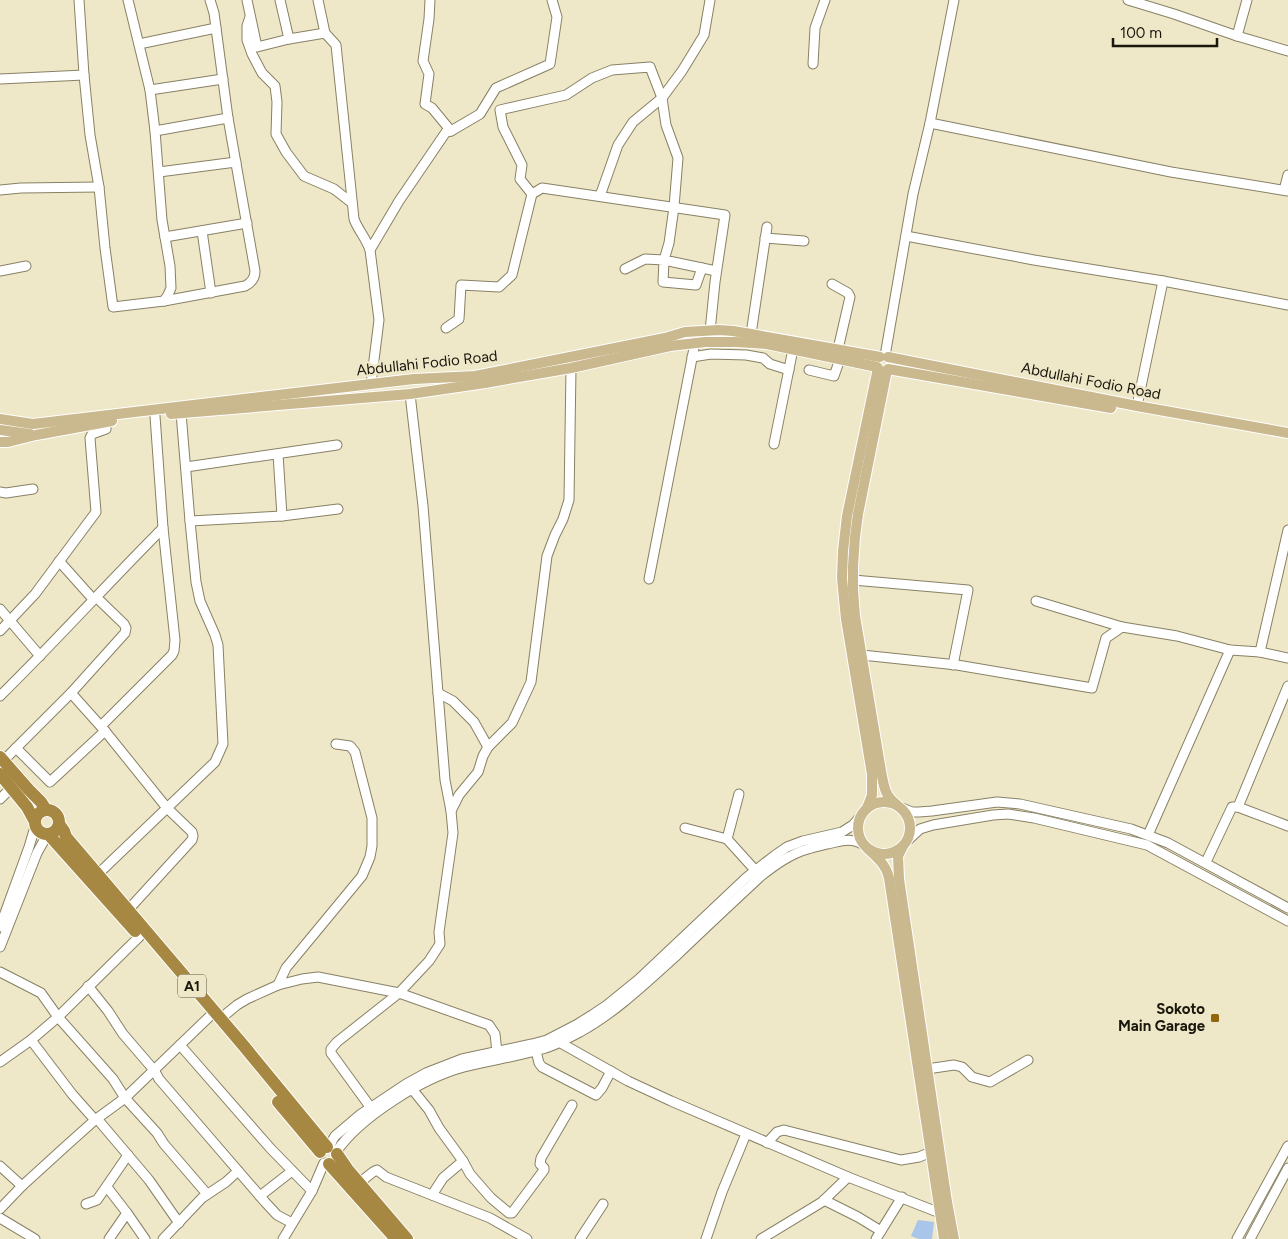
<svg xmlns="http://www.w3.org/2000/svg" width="1288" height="1239" font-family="Figtree,sans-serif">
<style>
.water{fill:#a9c5ea}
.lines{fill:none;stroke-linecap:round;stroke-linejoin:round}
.minor-casing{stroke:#888165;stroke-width:11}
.major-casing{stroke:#fff;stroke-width:12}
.highway-casing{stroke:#fff;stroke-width:14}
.minor{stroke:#fff;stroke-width:9}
.major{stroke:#cab88e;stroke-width:10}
.highway{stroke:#a78843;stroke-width:12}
.poi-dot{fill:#90660d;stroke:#eee7c8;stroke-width:2}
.labels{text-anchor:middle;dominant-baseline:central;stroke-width:5;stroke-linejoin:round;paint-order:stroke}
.shield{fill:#eee7c8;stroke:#595544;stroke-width:1}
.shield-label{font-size:14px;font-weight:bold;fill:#19160c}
.street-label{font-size:15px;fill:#19160c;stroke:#eee7c8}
.poi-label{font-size:15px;font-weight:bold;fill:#19160c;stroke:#eee7c8;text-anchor:end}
</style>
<rect width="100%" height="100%" fill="#eee7c8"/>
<path class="water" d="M918,1220l16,2 -2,17h-13l-8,-3z"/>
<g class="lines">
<defs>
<g id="minor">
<path d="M79,0l5,75 6,60 9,52 6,61 8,59 51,-6 81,-15c6,-3 10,-7 10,-15l-27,-153 -14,-105 -4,-13"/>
<path d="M128,0l22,90 5,41 7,89 8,46 1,22 -3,7 -4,6"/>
<path d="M247,0l10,47 32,-8 36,-6"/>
<path d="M280,0l9,39"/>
<path d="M318,0l7,33 11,12 18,174c4,11 12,19 16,31l9,70 -8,64"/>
<path d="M430,0l-1,19 -6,42 6,13 -4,30 7,4 19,23"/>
<path d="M1128,0l46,14 63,22 51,15"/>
<path d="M250,17l-3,9v14l5,14 10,19 13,13 2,16 -1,32 10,18 18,24 30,13 18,14"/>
<path d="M1237,36l10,-36"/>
<path d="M139,44l77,-16"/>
<path d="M813,64l2,-36 10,-28"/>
<path d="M0,79l84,-4"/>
<path d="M150,90l73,-11"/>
<path d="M930,123l241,49 117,19"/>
<path d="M155,131l73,-13"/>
<path d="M159,172l77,-10"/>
<path d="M0,190l21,-2 78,-1"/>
<path d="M1284,190l4,-15"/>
<path d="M532,194l-12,-15 2,-14 -19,-38 -3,-17 66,-15 26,-17 20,-8 38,-3 12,31 4,27 12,33 -4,49 -5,36 -5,17 52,11"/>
<path d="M600,196l18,-51 15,-23 29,-24 20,-27 22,-36 6,-35"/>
<path d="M202,231l9,62"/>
<path d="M906,236l128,24 129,21 125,24"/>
<path d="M165,237l82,-14"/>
<path d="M765,238l39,3"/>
<path d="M370,250l29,-49 47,-69 5,-1 29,-17 16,-26 54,-24 7,-47 -5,-17"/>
<path d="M625,269l20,-10 19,1 -1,22 33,3 6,-17"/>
<path d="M0,271l26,-5"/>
<path d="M832,284l16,9 2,4 -12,52"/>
<path d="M446,328l13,-9 2,-34 38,2 13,-12 20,-81 10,-6 183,27 -10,67 -5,49"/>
<path d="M751,334l16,-107"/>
<path d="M885,356l28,-162 17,-71 24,-123"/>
<path d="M692,357l19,-3 35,1 17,3 7,6 19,6"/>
<path d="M809,370l25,6 6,-17"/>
<path d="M1137,406l26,-125"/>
<path d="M774,444l19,-95"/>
<path d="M278,454l4,62"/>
<path d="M186,467l151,-22"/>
<path d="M0,492l6,1 27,-4"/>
<path d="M190,521l92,-5 56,-7"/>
<path d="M59,561l34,38"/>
<path d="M649,579l46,-236"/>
<path d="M853,580l115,10 -15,75"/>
<path d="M1036,601l86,26"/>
<path d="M0,609l40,47"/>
<path d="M0,631l35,-37 61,-82 -6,-74 2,-4 14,-5v-7"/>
<path d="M1260,652l28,-122"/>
<path d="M862,655l95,10 135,23 14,-50 16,-11 55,9 53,14 30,2 28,6"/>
<path d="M71,693l34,38 62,77 25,24 1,4 -1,4 -64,70"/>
<path d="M438,693l15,8 21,21 14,25"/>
<path d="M0,696c56,-55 108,-113 163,-168"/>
<path d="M101,726l71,-71 2,-4 1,-11 -12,-112 -8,-112"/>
<path d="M16,748l34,34 55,-51"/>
<path d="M3,761l68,-68 54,-60 1,-5 -2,-4 -28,-27"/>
<path d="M739,794l-12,45 28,31"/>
<path d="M0,799l11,-11"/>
<path d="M1238,807l50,-121"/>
<path d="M902,808l10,4h7l13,-1 65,-9 23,2 111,25 37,14 120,65"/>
<path d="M451,811l8,-16 19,-23 5,-16 5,-9 24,-24 19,-41 16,-126 8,-21 8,-16 6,-19 2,-132"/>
<path d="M685,828l42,11"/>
<path d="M1148,835l82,-185"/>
<path d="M906,842l14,-13 13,-4 60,-10 15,-1 26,4 113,27 141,76"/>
<path d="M1206,862l26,-55h6l50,19"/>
<path d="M97,875l118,-113 8,-18 -5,-99 -3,-10 -15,-34 -4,-19 -6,-61 -9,-108"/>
<path d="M0,927l29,-80 6,-20"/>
<path d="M0,947l37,-94 10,-18"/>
<path d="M0,972l41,21 17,24 55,62 12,19 32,35 7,11 43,50"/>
<path d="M278,985l8,-17 76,-92 8,-19 2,-11v-28l-17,-66 -5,-6 -14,-2"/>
<path d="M88,986l20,25 15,23 31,36 5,9 106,123 12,13 15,8"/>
<path d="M220,1019l17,-14 10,-6 31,-14 24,-6 16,-2 81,16 90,32 6,9 2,18"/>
<path d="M31,1040l41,54 23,26 4,1 50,59 30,43"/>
<path d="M559,1042l69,39 43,20 177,76 92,36"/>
<path d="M180,1045l91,104 41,42"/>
<path d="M536,1051l3,12 3,4 54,28 6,-7 9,-17"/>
<path d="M0,1062l31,-22 27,-23 82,-81"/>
<path d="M927,1069l27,-4 8,2 10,10 18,5 38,-22"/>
<path d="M412,1089l17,21 10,18 24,33 7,13 21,24 18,15h3l32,-43v-2l-4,-4 1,-6 31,-53"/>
<path d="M371,1108l-40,-55v-4l6,-7 62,-49 30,-32 11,-17 -1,-12 14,-99 -2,-22 -6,-31 -22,-274 -13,-112"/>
<path d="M767,1143l10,-11 7,-2 117,30 18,-3 12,-5"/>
<path d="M330,1147l2,-6 3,-5 26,-22 45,-30 20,-11 36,-14 70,-15 15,-4 29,-15 16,-10 15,-10 32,-26 108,-102 27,-21 13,-9 16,-6 39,-9 11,-7 7,-8"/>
<path d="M336,1152c25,-36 87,-74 128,-85 26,-7 52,-10 78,-18 13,-3 26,-11 38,-17 36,-20 65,-48 95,-75 28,-27 57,-54 86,-81 14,-11 29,-22 47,-27 6,-2 12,-3 19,-5 15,-3 23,-7 37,1"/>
<path d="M0,1166l22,20"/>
<path d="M359,1183l14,-11 4,-2 9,7 104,41 37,21"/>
<path d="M107,1187l20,26 18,26"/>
<path d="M432,1195l11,-17 20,-17"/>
<path d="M260,1196l32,-25"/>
<path d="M824,1200l34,17 23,14"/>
<path d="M86,1204l11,-4 31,-45"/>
<path d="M0,1209l22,-23 45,-41 28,-25 30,-22 84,-81"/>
<path d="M0,1218l35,21"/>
<path d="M109,1239l18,-26"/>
<path d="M163,1239l39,-41 24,-16 12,-11"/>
<path d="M283,1239l29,-48 12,-28"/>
<path d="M580,1239l23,-35"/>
<path d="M706,1239l16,-47 24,-58"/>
<path d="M761,1239l61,-37 26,-25"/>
<path d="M876,1239l26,-42"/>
<path d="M1237,1239l51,-93"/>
<path d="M1250,1239l38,-71"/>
</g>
<g id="major">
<path d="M888,357l249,49 151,27"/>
<path d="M888,369l223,39"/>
<path d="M887,370l-29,144 -3,23 -2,29v24l2,26 26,155c3,15 3,24 16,34"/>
<path d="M171,414l239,-20 75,-11 86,-15 99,-22 35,-4h31l31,2 110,23"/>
<path d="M0,419l33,5 338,-40 43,-5 61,-3 190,-38 20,-6 34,-2 14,1 18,3 129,23"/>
<path d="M0,430l30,4"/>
<path d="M0,442h8l28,-7 76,-14"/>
<circle cx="884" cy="828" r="26"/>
<path d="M867,808l5,-13v-21l-26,-155 -4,-41 1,-27 4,-35 31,-148"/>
<path d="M903,846l-5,10 1,23 48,323 7,37"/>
<path d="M868,849c10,9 18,16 21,29l55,361"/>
</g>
<g id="highway">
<path d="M0,757l29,33 12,12 5,8"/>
<path d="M0,774l27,33 7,13"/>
<circle cx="47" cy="822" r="12"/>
<path d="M59,824l5,7 2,6 177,208 84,102"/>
<path d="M49,835l86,96"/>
<path d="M278,1102l42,50"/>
<path d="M337,1154l11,16 59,69"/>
<path d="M329,1164l67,75"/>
</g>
</defs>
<use href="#minor" class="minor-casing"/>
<use href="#major" class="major-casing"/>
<use href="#highway" class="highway-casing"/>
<use href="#minor" class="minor"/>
<use href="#major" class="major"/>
<use href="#highway" class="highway"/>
</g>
<rect class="poi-dot" x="1210" y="1013" width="10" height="10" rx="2.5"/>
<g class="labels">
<rect class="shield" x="178" y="974.5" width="28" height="23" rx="4"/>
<g class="shield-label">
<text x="192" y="986">A1</text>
</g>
<g class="street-label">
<text transform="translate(427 363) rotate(-6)">Abdullahi Fodio Road</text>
<text transform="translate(1091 381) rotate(11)">Abdullahi Fodio Road</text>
</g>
<g class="poi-label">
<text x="1205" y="1009">Sokoto<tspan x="1205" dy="17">Main Garage</tspan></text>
</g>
</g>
<path d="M1113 38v8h104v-8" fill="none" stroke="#19160c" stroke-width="2.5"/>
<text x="1120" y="38" font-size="15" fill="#19160c" stroke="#eee7c8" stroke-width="4" paint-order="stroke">100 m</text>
</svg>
